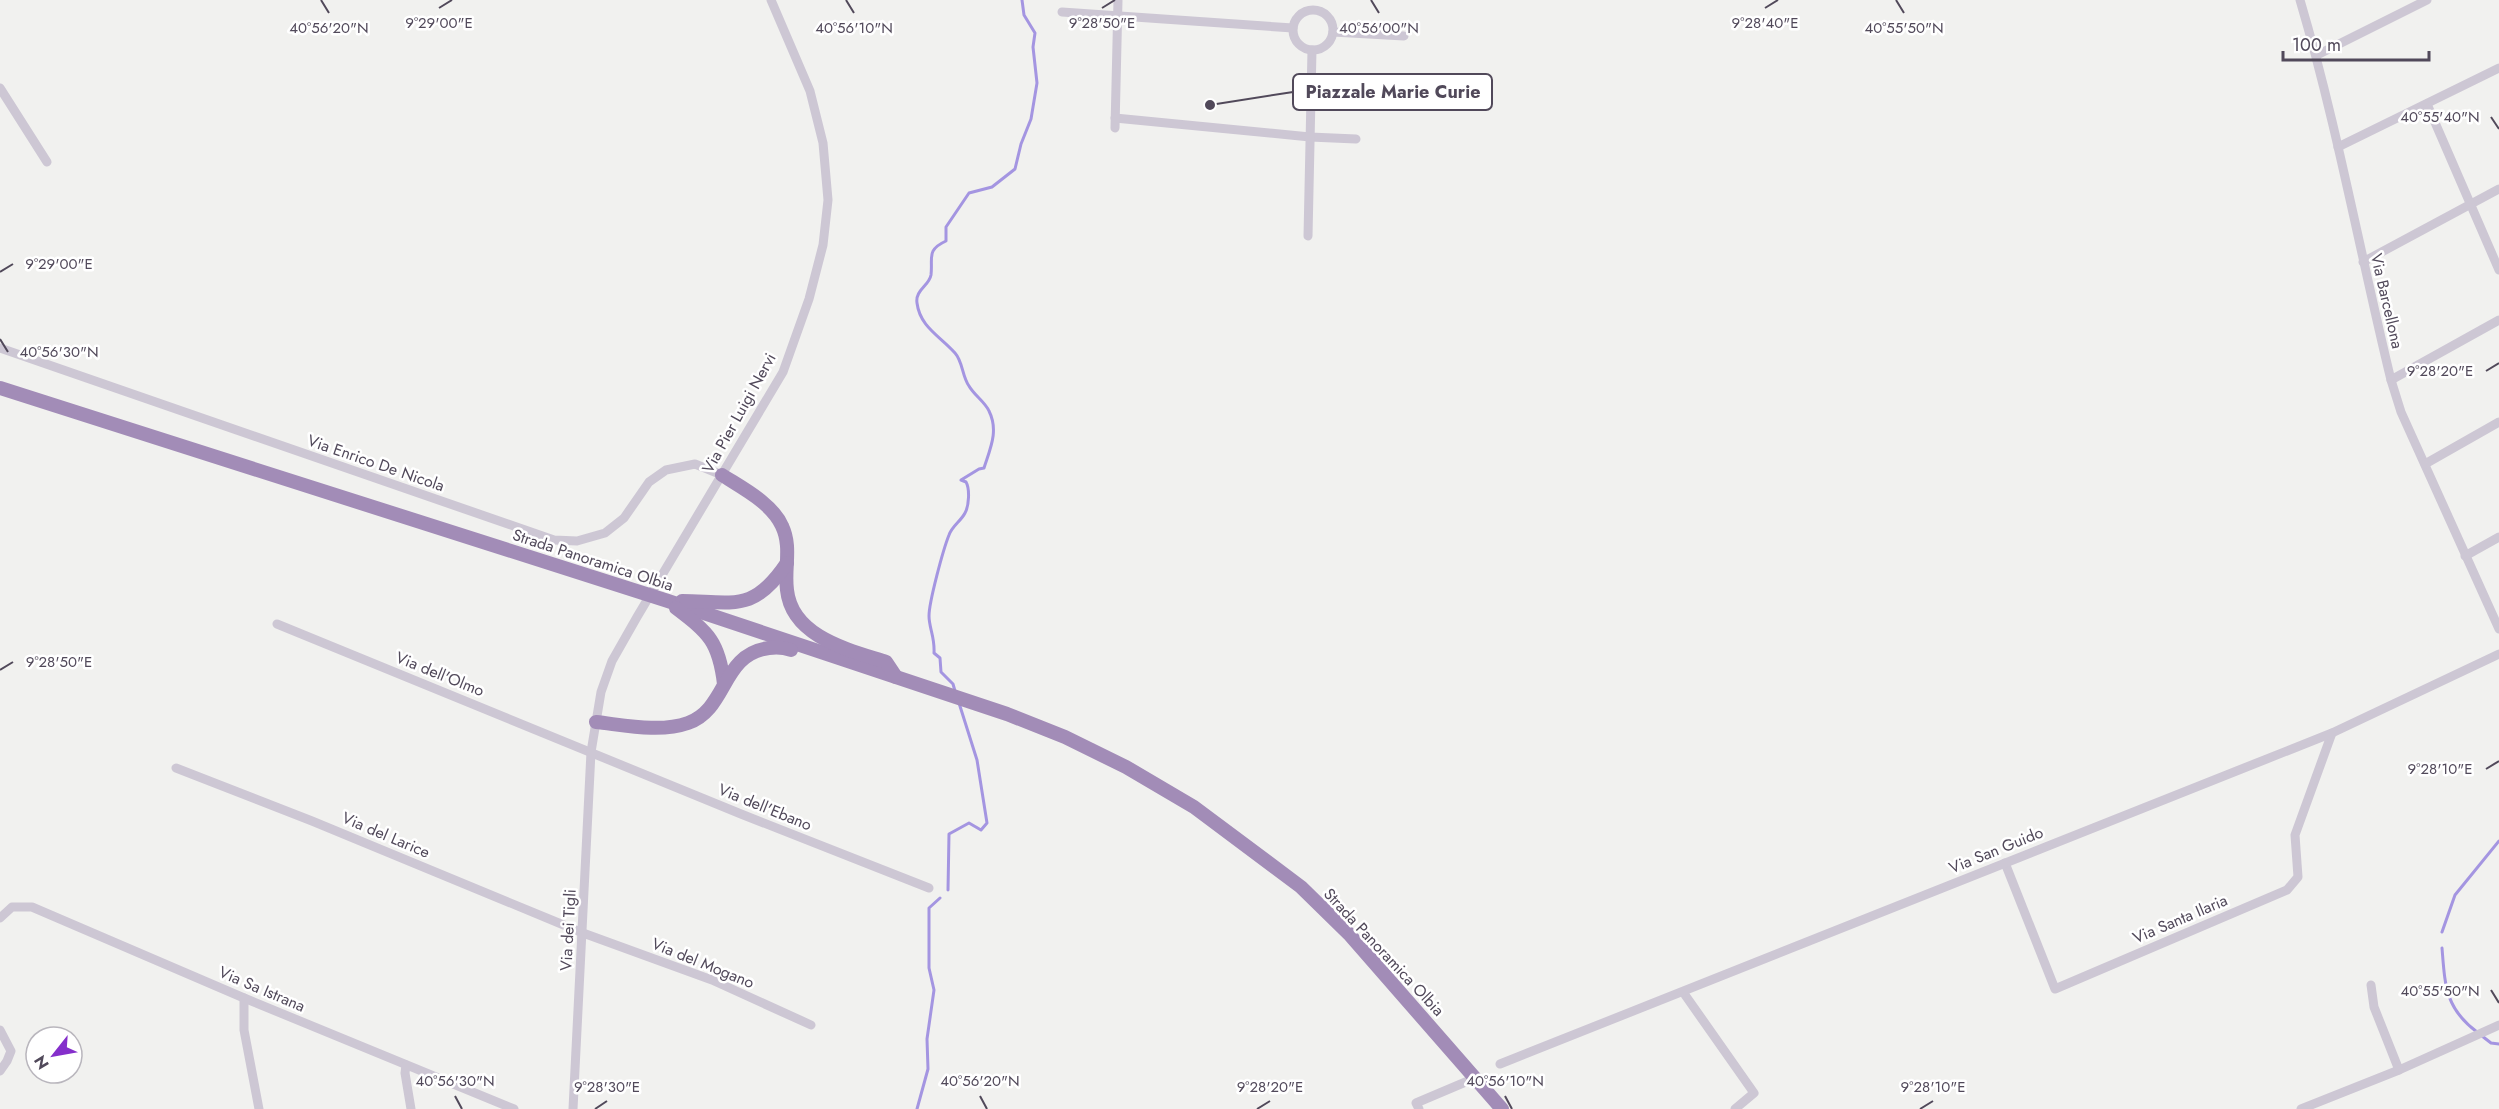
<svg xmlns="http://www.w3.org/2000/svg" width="2499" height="1109" font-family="Jost,sans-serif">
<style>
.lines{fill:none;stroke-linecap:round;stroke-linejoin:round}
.stream{stroke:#a495e1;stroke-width:3}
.minor{stroke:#cdc7d4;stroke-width:9}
.highway{stroke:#a28cb7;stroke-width:14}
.ticks{fill:none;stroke:#51495a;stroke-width:2}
.labels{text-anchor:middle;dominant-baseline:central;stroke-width:5;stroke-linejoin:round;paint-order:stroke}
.street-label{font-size:16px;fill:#51495a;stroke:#fff}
.ticks-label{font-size:15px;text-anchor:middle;fill:#51495a;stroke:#fff;stroke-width:5;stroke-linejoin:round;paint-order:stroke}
.leader{fill:none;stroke:#51495a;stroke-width:2}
.callout-dot{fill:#51495a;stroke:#fff;stroke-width:2}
.callout{fill:#fff;stroke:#51495a;stroke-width:2}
.callout-label{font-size:18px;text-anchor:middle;font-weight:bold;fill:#51495a}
</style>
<rect width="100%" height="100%" fill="#f1f1ef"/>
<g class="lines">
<g class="stream">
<path d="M955,691l-2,-7 -12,-12 -1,-14 -6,-5c1,-16 -5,-25 -5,-37 0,-14 14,-66 20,-81 3,-9 12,-14 16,-22 4,-7 5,-24 1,-31l-5,-2 18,-11 5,-1c6,-19 15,-37 5,-57 -4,-9 -15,-16 -20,-25 -7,-10 -6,-24 -14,-33 -15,-17 -35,-26 -38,-50 -2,-13 12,-17 14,-28 2,-17 -5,-25 15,-34v-14l23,-34 23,-6 23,-18 6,-25 10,-25 6,-36 -4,-36 2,-14 -11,-18 -2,-15"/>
<path d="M948,890l1,-56 20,-11 12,7 6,-7 -10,-63 -18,-57"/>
<path d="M2442,932l13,-37 44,-54"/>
<path d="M2442,948c3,37 3,60 35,84"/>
<path d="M2482,1036l9,7 8,1"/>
<path d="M917,1109l11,-40 -1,-30 7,-49 -5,-22v-60l11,-10"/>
</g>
<g class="minor">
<path d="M2300,0c37,125 60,253 91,380l10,32 98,217"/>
<circle cx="1313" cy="30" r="20"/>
<path d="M1062,12l231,16"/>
<path d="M1333,32l71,4"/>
<path d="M2317,55l110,-55"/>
<path d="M0,88l47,74"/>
<path d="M2427,104l72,166"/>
<path d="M1115,118l195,19 46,2"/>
<path d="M1115,128l3,-128"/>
<path d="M2338,147l161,-79"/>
<path d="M1308,236l4,-186"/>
<path d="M2363,262l136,-73"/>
<path d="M0,348l554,192 23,1 28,-8 19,-15 25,-36 17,-12 29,-6 27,11"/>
<path d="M2391,380l108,-60"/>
<path d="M2425,464l74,-42"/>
<path d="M2465,556l34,-19"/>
<path d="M277,624l464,190 188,74"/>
<path d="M176,768l136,53 271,112 129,47 99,45"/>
<path d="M2005,863l50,126 232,-99 11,-13 -3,-42 37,-102"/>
<path d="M0,918l12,-11h20l212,91 270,111"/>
<path d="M1683,992l71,101 -19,16"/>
<path d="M244,998v32l15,79"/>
<path d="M0,1030l11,21 -4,10 -7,10"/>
<path d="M1500,1064l832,-331 167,-79"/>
<path d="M406,1065l-1,8 6,36"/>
<path d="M2399,1070l100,-45"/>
<path d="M573,1109l18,-357 10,-60 11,-31 25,-44 146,-245 26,-73 14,-54 5,-45 -5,-57 -13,-52 -39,-91"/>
<path d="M1419,1109l-3,-6 59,-25"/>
<path d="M2301,1109l98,-39 -25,-63 -3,-22"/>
</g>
<g class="highway">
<path d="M0,388l668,213 339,113 58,23 61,30 68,40 107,80 48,47 153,175"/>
<path d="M722,475c20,13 50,28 60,51 10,21 2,42 5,64 5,47 62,60 99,72l10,15"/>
<path d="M682,601c54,1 72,11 105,-38"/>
<path d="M676,608c33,25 43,34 48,76"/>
<path d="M596,722c28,3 64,11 92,1 40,-14 33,-69 81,-75 8,-1 14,-1 22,2"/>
</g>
</g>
<path class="ticks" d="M321,0l8,13M846,0l8,13M1371,0l8,13M1896,0l8,13M439,8l13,-8M1102,8l13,-8M1765,8l13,-8M2491,117l8,12M0,272l13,-8M0,339l8,13M2486,371l13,-8M0,670l13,-8M2486,769l13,-8M2491,990l8,13M455,1096l7,13M980,1096l7,13M1505,1096l7,13M595,1109l12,-8M1257,1109l13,-8M1920,1109l13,-8"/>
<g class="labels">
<g class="street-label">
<text transform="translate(2387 301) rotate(77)">Via Barcellona</text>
<text transform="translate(739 413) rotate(-61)">Via Pier Luigi Nervi</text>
<text transform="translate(376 463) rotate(19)">Via Enrico De Nicola</text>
<text transform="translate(593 560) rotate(18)">Strada Panoramica Olbia</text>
<text transform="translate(440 674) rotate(22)">Via dell'Olmo</text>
<text transform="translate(765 807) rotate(22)">Via dell'Ebano</text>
<text transform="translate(386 835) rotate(23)">Via del Larice</text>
<text transform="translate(1996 850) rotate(-22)">Via San Guido</text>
<text transform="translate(2180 919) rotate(-23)">Via Santa Ilaria</text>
<text transform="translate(568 930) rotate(-87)">Via dei Tigli</text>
<text transform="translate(1384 952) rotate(47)">Strada Panoramica Olbia</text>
<text transform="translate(703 963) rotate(22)">Via del Mogano</text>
<text transform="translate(262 989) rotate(23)">Via Sa Istrana</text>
</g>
</g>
<g class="ticks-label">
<text x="439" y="28">9°29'00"E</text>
<text x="1102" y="28">9°28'50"E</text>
<text x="1765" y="28">9°28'40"E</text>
<text x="329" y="33">40°56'20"N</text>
<text x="1379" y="33">40°56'00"N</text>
<text x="854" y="33">40°56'10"N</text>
<text x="1904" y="33">40°55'50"N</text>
<text x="2440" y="122">40°55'40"N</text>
<text x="59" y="269">9°29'00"E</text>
<text x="59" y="357">40°56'30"N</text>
<text x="2440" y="376">9°28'20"E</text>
<text x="59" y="667">9°28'50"E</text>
<text x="2440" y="774">9°28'10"E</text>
<text x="2440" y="996">40°55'50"N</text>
<text x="455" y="1086">40°56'30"N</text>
<text x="980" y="1086">40°56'20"N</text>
<text x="1505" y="1086">40°56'10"N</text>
<text x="607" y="1092">9°28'30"E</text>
<text x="1270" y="1092">9°28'20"E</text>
<text x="1933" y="1092">9°28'10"E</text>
</g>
<path class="leader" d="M1210 105L1293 92"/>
<circle class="callout-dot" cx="1210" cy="105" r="6"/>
<rect class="callout" x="1293" y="74" width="199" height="36" rx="6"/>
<g class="callout-label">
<text x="1393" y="98">Piazzale Marie Curie</text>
</g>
<g transform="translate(54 1055) rotate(239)"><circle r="28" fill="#ffffff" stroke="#b9b6bd" stroke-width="1.5"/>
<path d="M0-4.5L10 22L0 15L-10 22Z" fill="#852fcb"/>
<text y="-9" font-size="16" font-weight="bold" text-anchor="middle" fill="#51495a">N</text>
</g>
<path d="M2283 51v9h146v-9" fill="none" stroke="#51495a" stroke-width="3"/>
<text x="2292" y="51" font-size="18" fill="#51495a" stroke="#ffffff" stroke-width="4.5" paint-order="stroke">100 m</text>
</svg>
